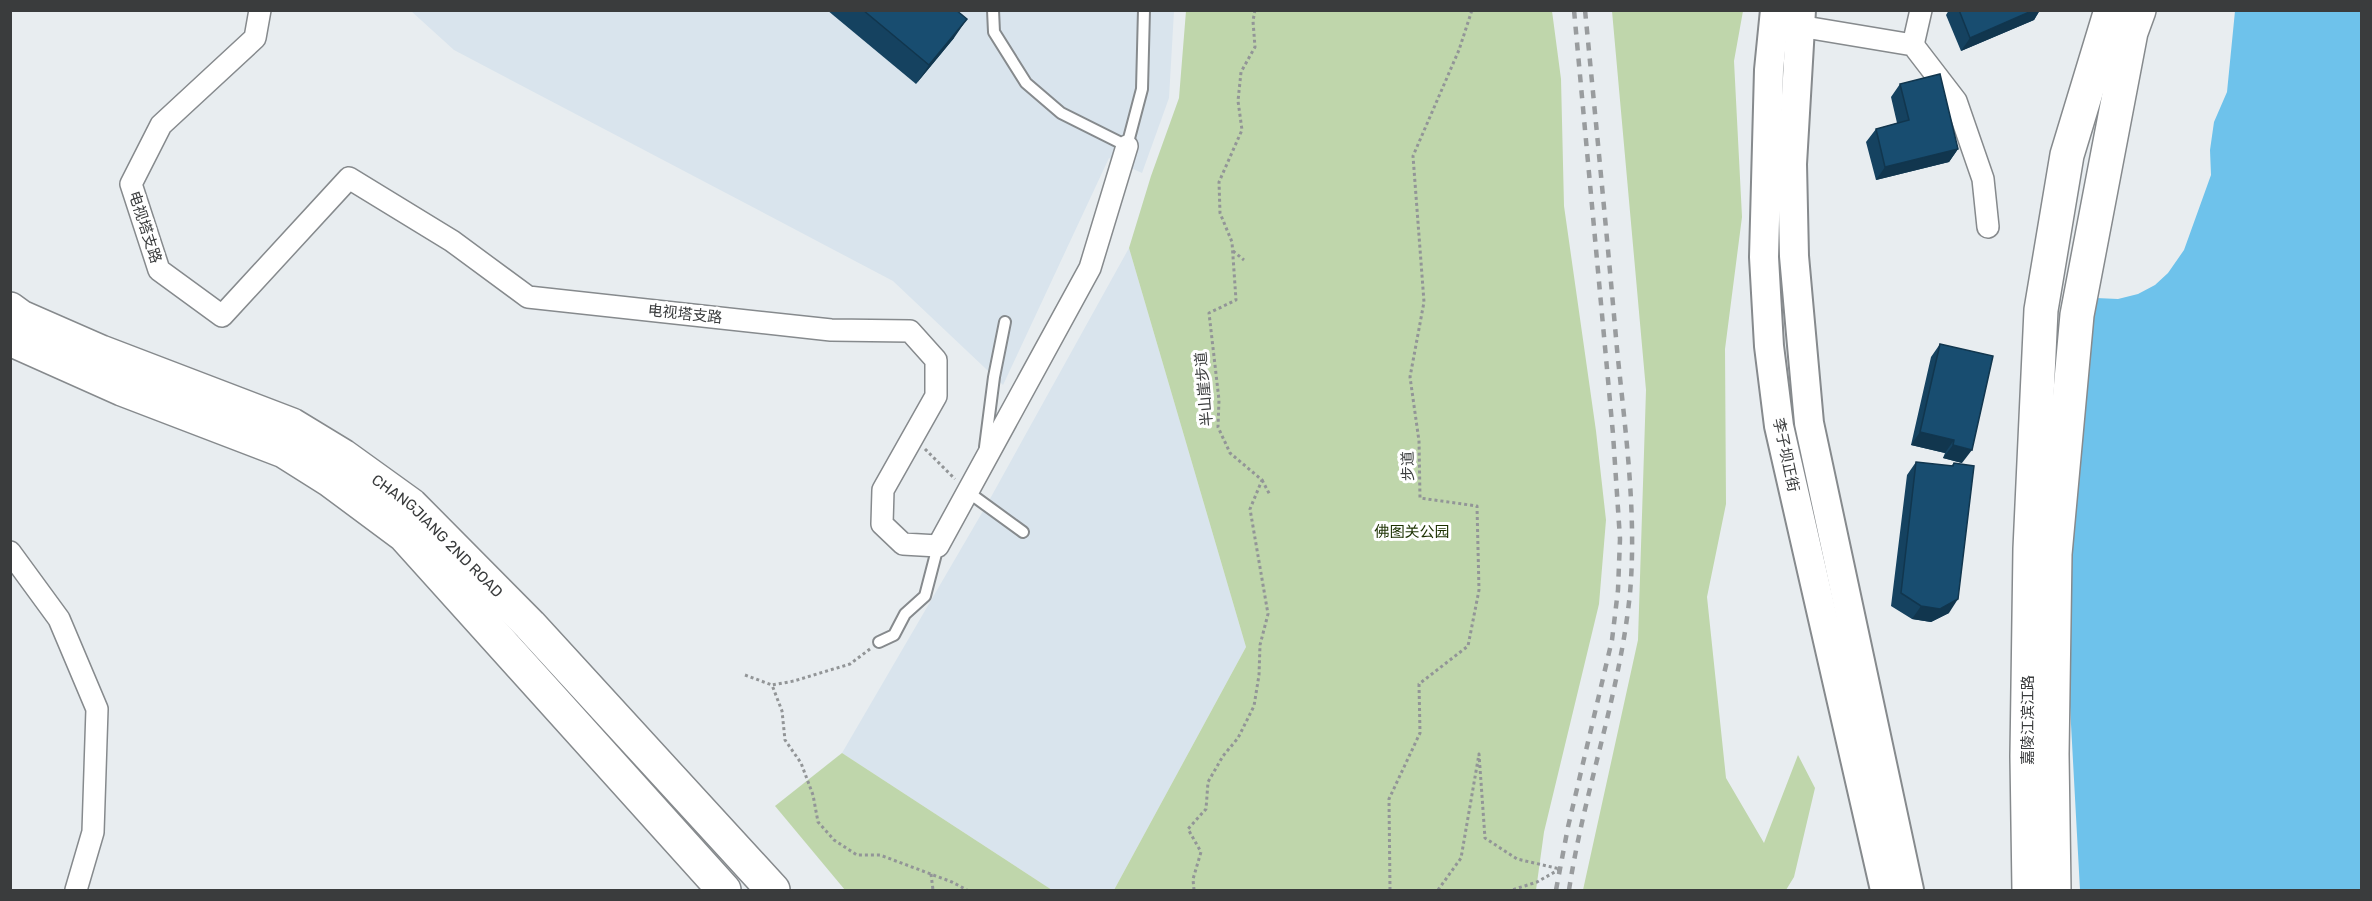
<svg xmlns="http://www.w3.org/2000/svg" width="2372" height="901" font-family="Rubik,'Noto Sans SC',sans-serif">
<style>
.built{fill:#d9e4ed}
.green{fill:#bfd6ab}
.water{fill:#6ec2eb}
.lines{fill:none;stroke-linecap:round;stroke-linejoin:round}
.lane-casing{stroke:#868a8d;stroke-width:14}
.street-casing{stroke:#868a8d;stroke-width:24}
.secondary-casing{stroke:#868a8d;stroke-width:32}
.primary-casing{stroke:#868a8d;stroke-width:36}
.path{stroke:#929597;stroke-width:3;stroke-dasharray:3 3;stroke-linecap:butt}
.lane{stroke:#fff;stroke-width:10}
.street{stroke:#fff;stroke-width:21}
.secondary{stroke:#fff;stroke-width:28}
.primary{stroke:#fff;stroke-width:33}
.rail{stroke:#999c9e;stroke-width:4.5;stroke-dasharray:8 8;stroke-linecap:butt}
.wall{fill:#154260}
.shaded-wall{fill:#11364e}
.building{fill:#184d70;stroke:#11364e;stroke-width:1.5}
.labels{text-anchor:middle;dominant-baseline:central;stroke-width:6;stroke-linejoin:round;paint-order:stroke}
.street-label{font-size:15px;fill:#3a3c3d;stroke:#fff}
.park-label{font-size:15px;fill:#1b3000;stroke:#fff}
</style>
<rect width="100%" height="100%" fill="#e8edf0"/>
<g class="built">
<path d="M411,11h763l-5,87 -27,75 -33,-15 -106,227 -110,-104 -439,-231z"/>
<path d="M1129,248l117,399 -132,243h-62l-210,-137 144,-247z"/>
</g>
<g class="green">
<path d="M1186,11h366l9,68 3,127 32,225 10,89 -7,84 -55,228 -8,58h-422l132,-243 -117,-399 22,-72 28,-78z"/>
<path d="M1612,11h131l-9,50 8,156 -17,132 1,155 -19,93 19,181 38,65 34,-88 17,33 -21,89 -8,13h-203l55,-250 8,-250z"/>
<path d="M842,753l210,137h-207l-70,-84z"/>
</g>
<path class="water" d="M2235,11h126v879h-281l-12,-221 1,-358 27,-13 22,1 20,-5 17,-9 13,-12 16,-23 27,-75 -1,-25 4,-28 13,-30z"/>
<g class="lines">
<defs>
<g id="lane">
<path d="M993,10l1,22 32,51 35,30 66,33 15,-57 2,-79"/>
<path d="M985,447l9,-70 11,-55"/>
<path d="M968,492l55,40"/>
<path d="M879,642l15,-7 11,-21 20,-18 13,-50"/>
</g>
<g id="street">
<path d="M260,10l-5,28 -94,87 -30,59 28,86 63,46 127,-138 103,63 76,56 303,33 79,1 26,29v36l-53,94 -1,34 21,20 35,2 152,-278 37,-122"/>
<path d="M1799,26l114,19 43,56 27,78 5,48"/>
<path d="M1913,45l8,-35"/>
<path d="M10,552l49,67 38,90 -4,123 -17,58"/>
</g>
<g id="secondary">
<path d="M1775,10l-6,60 -5,187 5,89 10,80 106,464"/>
<path d="M1801,10l-9,154 2,92 15,167 100,467"/>
</g>
<g id="primary">
<path id="s1" d="M10,309l11,8 80,35 191,73 51,31 68,49 119,120 243,265"/>
<path d="M10,339l112,50 162,62 46,29 74,55 320,355"/>
<path d="M2029,890l-2,-134 3,-207 11,-239 26,-155 44,-145"/>
<path d="M2054,890l-2,-136 3,-200 22,-239 54,-283 8,-22"/>
</g>
</defs>
<use href="#lane" class="lane-casing"/>
<use href="#street" class="street-casing"/>
<use href="#secondary" class="secondary-casing"/>
<use href="#primary" class="primary-casing"/>
<g class="path">
<path d="M1233,251l11,9"/>
<path d="M925,449l30,30"/>
<path d="M1262,480l8,15"/>
<path d="M870,649l-20,15 -56,17 -22,4 10,26 3,29 16,23 12,32 5,27 16,18 23,15h23l72,27 15,8"/>
<path d="M745,675l27,10"/>
<path d="M931,874l2,16"/>
<path d="M1194,890l-1,-11 8,-27 -13,-23 18,-20 2,-27 15,-26 15,-18 16,-32 5,-31 1,-30 8,-31 -18,-105 12,-29 -32,-27 -12,-26 1,-27 -10,-87 27,-13 -4,-58 -12,-29 -1,-31 23,-52 -4,-29 3,-29 14,-25 -2,-26 2,-11"/>
<path d="M1390,890l-1,-91 31,-66 -1,-49 49,-38 11,-56 -2,-84 -57,-8 -1,-57 -9,-64 14,-75 -11,-146 46,-106 13,-40"/>
<path d="M1438,890l23,-32 18,-104 6,84 32,21 43,10 -23,13 -25,8"/>
</g>
<use href="#lane" class="lane"/>
<use href="#street" class="street"/>
<use href="#secondary" class="secondary"/>
<use href="#primary" class="primary"/>
<g class="rail">
<path d="M1556,890l12,-63 44,-187 6,-50 2,-51 -7,-105 -39,-424"/>
<path d="M1569,890c15,-99 51,-196 61,-297 7,-80 -5,-164 -13,-244 -10,-113 -21,-226 -32,-339"/>
</g>
</g>
<g class="wall">
<path d="M827,10h129l-2,28 -38,46z"/>
<path d="M1949,10h91l-6,10 -73,31 -15,-36z"/>
<path d="M1900,84l58,65 -9,13 -73,18 -10,-38 10,-13 21,-6 -6,-26z"/>
<path d="M1940,344l22,119 -19,-5 2,-5 -34,-8 20,-88z"/>
<path d="M1916,462l35,4 3,-3 -5,150 -18,9 -19,-3 -21,-13 16,-131z"/>
</g>
<g class="shaded-wall">
<path d="M2034,10h6l-6,10 -73,31 9,-13z"/>
<path d="M967,19l-13,19 -38,46 13,-19z"/>
<path d="M1958,149l-9,13 -73,18 9,-13z"/>
<path d="M1920,432l34,8 -9,13 -34,-8z"/>
<path d="M1953,445l19,5 -10,13 -19,-5z"/>
<path d="M1958,599l-9,14 -18,9 -19,-3 9,-13z"/>
</g>
<g class="building">
<path d="M863,10h93l11,9 -38,46z"/>
<path d="M1959,10h75l-64,28z"/>
<path d="M1940,74l18,75 -73,18 -9,-38 33,-9 -9,-36z"/>
<path d="M1940,344l53,12 -21,94 -19,-5 1,-5 -34,-8z"/>
<path d="M1916,462l37,4 1,-3 20,3 -16,133 -18,10 -19,-3 -20,-13z"/>
</g>
<g class="labels">
<g class="street-label">
<text transform="translate(145 227) rotate(72)">电视塔支路</text>
<text transform="translate(685 314) rotate(6)">电视塔支路</text>
<text transform="translate(1204 389) rotate(-95)">半山崖步道</text>
<text transform="translate(1786 455) rotate(78)">李子坝正街</text>
<text transform="translate(1408 466) rotate(-91)">步道</text>
<text stroke="none"><textPath href="#s1" startOffset="489">CHANGJIANG 2ND ROAD</textPath></text>
<text transform="translate(2028 720) rotate(-90)">嘉陵江滨江路</text>
</g>
<g class="park-label">
<text x="1412" y="532">佛图关公园</text>
</g>
</g>
<rect width="2372" height="901" fill="none" stroke="#3a3c3d" stroke-width="24"/>
</svg>
